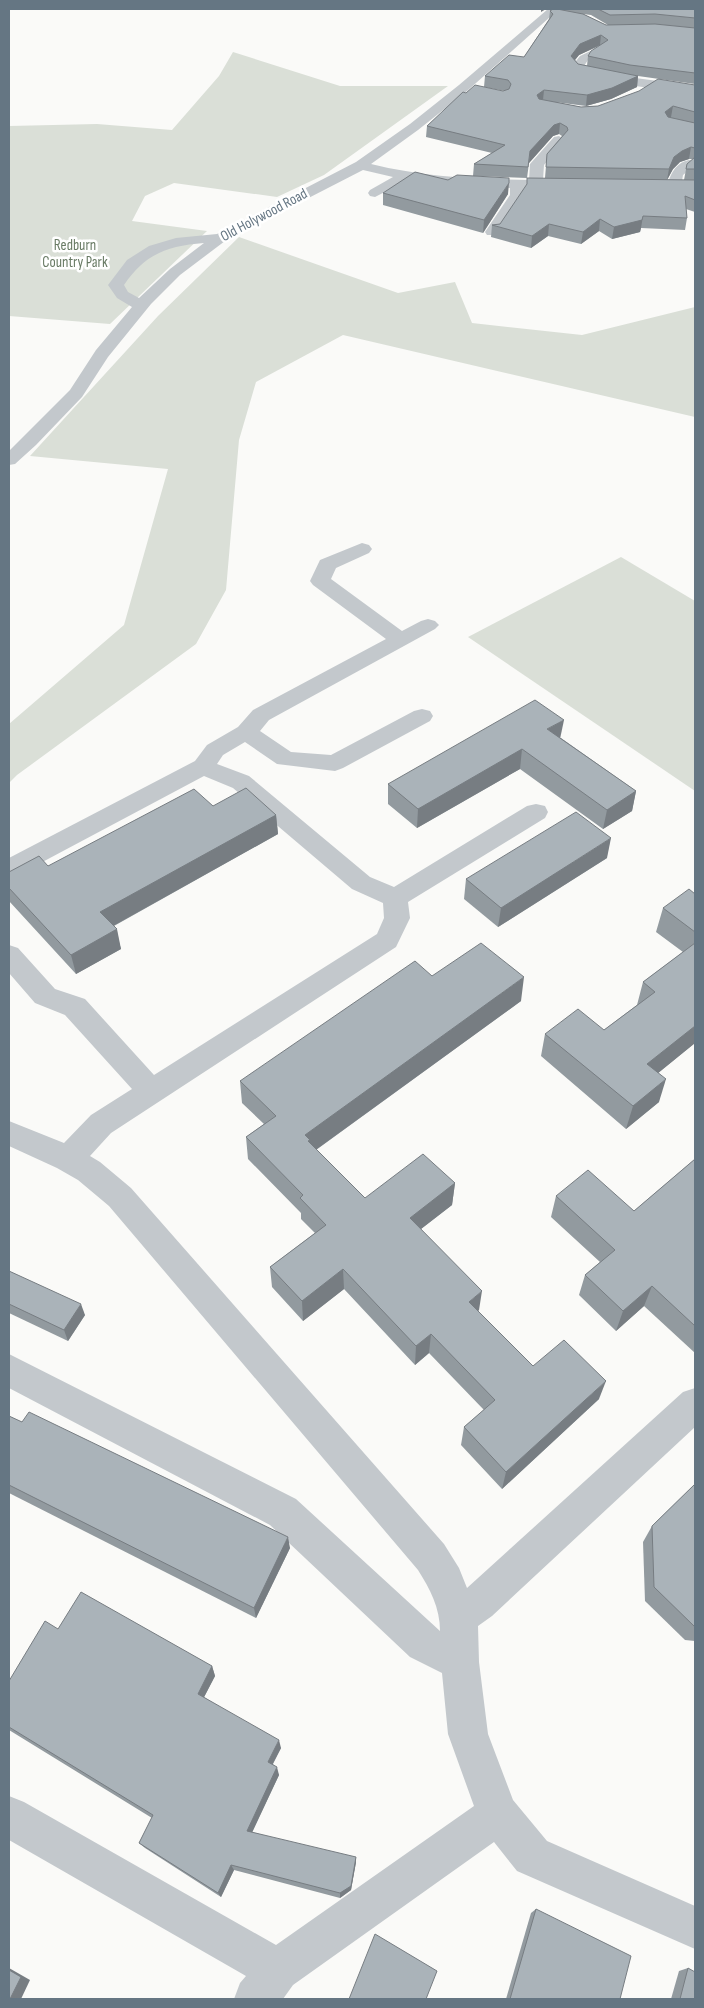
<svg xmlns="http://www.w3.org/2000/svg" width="704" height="2008" font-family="'Sofia Sans Condensed',sans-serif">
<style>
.green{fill:#dadfd7}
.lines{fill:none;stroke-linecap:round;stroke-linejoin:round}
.minor{fill:#c3c8cc;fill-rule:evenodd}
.wall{fill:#929a9f;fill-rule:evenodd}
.shaded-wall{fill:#777d82}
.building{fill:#aab3b9;stroke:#777d82}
.labels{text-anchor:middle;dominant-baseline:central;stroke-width:5;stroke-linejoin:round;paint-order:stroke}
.far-street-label{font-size:15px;fill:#657683;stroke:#fff}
.far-park-label{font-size:15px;fill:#687a64;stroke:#fff}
</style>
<rect width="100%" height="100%" fill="#fafaf8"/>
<g class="green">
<path d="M233,52l107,34h108l-124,89 -47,22 -103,-14 -29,13 -13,25 75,10 -97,93 -101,-8v-190l88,-2 75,6 47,-54z"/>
<path d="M239,237l159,56 57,-11 17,41 110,12 113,-28v110l-352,-82 -87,47 -17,58 -13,150 -30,54 -179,131 -8,8v-59l115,-99 44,-156 -138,-13 128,-140z"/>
<path d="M621,557l74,44v190l-227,-154z"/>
</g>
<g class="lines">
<g class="minor">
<path d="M548,9h11l-92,82 -49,39 -47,34c52,13 105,15 158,16l1,-16 24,-27 5,-1 6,4 -21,25 -1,15 25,1 2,3 -2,3 -44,1v7l-27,40h-10l-2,-3 25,-37v-7l-65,-3 -37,-5 -33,17 -5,-1 -2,-3 2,-3 23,-13 -30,-7 -138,71 -45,34 -29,29 -43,53 -26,40 -46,48 -21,19 -6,1v-14l61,-61 26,-40 36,-43 -15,-9 -9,-13 19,-25 22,-14 27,-8 41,-4 139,-72 54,-38 49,-39zM204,243l-34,26 -31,29 -11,-6 -4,-7c21,-31 43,-39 80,-42z"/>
<path d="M599,47l6,3 -17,10 -4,6 2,2 42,9 67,9v8l-67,-9 -50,-12 -6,-7 8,-10z"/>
<path d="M689,160l5,1 1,4 -12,10 -2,12 -7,4 -5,-1 -2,-3c3,-12 8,-24 22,-27z"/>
<path d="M362,543l7,2 3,4 -3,4 -33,15 -5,11 71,52 19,-10 7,-2 7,2 4,4 -4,4 -166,91 -9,11 31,21 40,3 83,-44 8,-2 8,2 3,5 -3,5 -87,47 -8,3 -58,-7 -32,-22 -22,13 -6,9 32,12 121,101 24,10 133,-81 9,-2 9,2 3,6 -3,6 -137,84 2,16 -14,29 -285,186 -21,23 10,6 31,26 313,356 15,24 8,20 216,-196 12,-4v39l-203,189 -14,10 1,36 9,72 25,66 34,41 148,65v43l-178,-78 -23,-29 -201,143 -10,14h-49l6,-16 6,-7 -237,-136v-44l15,6 252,143 198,-139 -26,-72 -6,-61 -32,-16 -140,-132 -261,-137v-34l287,145 144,132c0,-23 -10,-42 -22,-61l-309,-364 -31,-26 -21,-12 -48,-22v-25l55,22 27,-28 41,-26 -67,-74 -30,-12 -26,-30v-28l9,3 37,41 30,10 69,76 223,-141 7,-16 -1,-15 -31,-14 -119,-101 -29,-12 -186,99 -9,3v-20l186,-97 12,-16 31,-18 15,-17 133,-71 -73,-54 -3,-4 10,-21z"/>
</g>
</g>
<g class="wall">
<path d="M560,9h135v75l-57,-8 -1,11 -26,12 -25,7 -31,-4 26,5 17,-1 97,-21v127l-9,-3 1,9 -2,12 -44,-2 -1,4 -28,7 -13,-8 -18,13 -33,-8 -17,12 -40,-11 1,-12 8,-1 45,-46 2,-24 15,-18 -3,-2 -6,2 -24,27 -2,15 -54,-2 1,-12 18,-11 -66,-16 1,-11 39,-33 39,-2 -21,-4 1,-11 39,-19 25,-38 1,-8 11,-2zM583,14l8,1 17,10h-2zM599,46l-11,10 -1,10 -9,-2 -3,-4 4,-5zM689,159h4l-6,5 -3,16h-17l6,-11 7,-7z"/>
<path d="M383,193l125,1 -25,39 -100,-28z"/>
<path d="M561,738l75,53 -4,20 -29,18 -83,-60 -103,59 -29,-24v-20z"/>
<path d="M213,806l63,9 2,19 -164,92 7,23 -45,25 -67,-73v-29l39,-6z"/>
<path d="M607,858l-109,69 -34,-28 2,-20z"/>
<path d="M695,894v149l-37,30 1,29 -33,27 -85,-73 4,-22 59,-4 33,-25 6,-23 40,-30 -27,-20 7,-24z"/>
<path d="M432,976l89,25 -205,149 49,48 90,-15 -3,22 -31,24 58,81 -1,1 55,55 66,33 -97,90 -41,-44 3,-18 20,-17 -55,-57 -14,12 -71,-76 -41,32 -31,-34 -2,-20 45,-34 -14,-14v-6l-53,-54 -2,-22 18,-13 -22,-21 -2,-22z"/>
<path d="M695,1159v194l-51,-47 -28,25 -37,-36 6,-20 15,-13 -49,-45 5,-21 78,15z"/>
<path d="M9,1271l76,44 -17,26 -59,-28z"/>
<path d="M9,1416l281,132 -34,70 -247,-125z"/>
<path d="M695,1484v157l-10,-1 -40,-39 -2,-59 9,-16z"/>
<path d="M58,1629l154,37 3,10 -11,21 77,51 -8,16 6,11 -27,57 104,30 -5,28 -11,8 -106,-28 -13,27 -76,-49 -6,-5 13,-25 -143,-88v-49z"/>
<path d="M536,1909l84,90h-114l25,-86z"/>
<path d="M688,1968l7,31h-24l8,-28z"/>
</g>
<g class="shaded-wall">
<path d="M541,9h5l-5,3z"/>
<path d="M601,35l-1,10 -21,10 -9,11 1,-10 9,-12z"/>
<path d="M638,76l-1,11 -26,12 -25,7 1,-11z"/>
<path d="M544,90l-1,10 -7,6 1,-11z"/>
<path d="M673,106l-2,11 -8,6 2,-11z"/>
<path d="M560,123l-1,11 -6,2 -24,27 1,-12 24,-26z"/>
<path d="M691,147l-2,12 -9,3 -7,7 -6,11 2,-11 5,-12 8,-6z"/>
<path d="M509,183l-1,11 -25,39 1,-13z"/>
<path d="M643,216l-2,12 -1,4 -28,7 2,-12z"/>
<path d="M600,219l-1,12 -18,13 2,-12z"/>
<path d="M549,224l-1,12 -17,12 1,-12z"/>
<path d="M564,720l-4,19 -13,-10z"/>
<path d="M522,749l-2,20 -103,59 1,-19z"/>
<path d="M636,791l-4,20 -29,18 4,-19z"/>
<path d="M276,815l2,19 -174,97 -4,-19z"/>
<path d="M611,838l-4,20 -109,69 3,-19z"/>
<path d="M117,929l4,20 -45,25 -5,-19z"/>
<path d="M524,977l-3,24 -211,153 -5,-19z"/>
<path d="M695,1026v17l-54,44 6,-23z"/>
<path d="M666,1079l-7,23 -33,27 7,-23z"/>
<path d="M455,1183l-3,22 -44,34 2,-21z"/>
<path d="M343,1269l1,20 -41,32 -1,-20z"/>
<path d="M652,1286l-8,20 -28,25 7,-20z"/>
<path d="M482,1291l-3,19 -13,12 3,-20z"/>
<path d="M81,1304l4,11 -17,26 -4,-11z"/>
<path d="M431,1334l-2,19 -14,12 1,-19z"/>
<path d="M606,1381l-7,18 -97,90 4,-17z"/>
<path d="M288,1537l2,11 -34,70 -2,-10z"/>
<path d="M212,1666l3,10 -14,27 -3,-9z"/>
<path d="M279,1740l2,8 -11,21 -2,-7z"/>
<path d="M277,1767l2,8 -29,62 -3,-6z"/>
<path d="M356,1857v5l-5,28 -11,8v-5z"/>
<path d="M231,1865l3,5 -13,27 -3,-4z"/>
<path d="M9,1968l21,12 -9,19h-11z"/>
</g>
<g class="building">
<path d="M553,9h4l26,5 23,11 49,-1 40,4v45l-65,-8 -42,-9 3,-5 17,-11 -7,-5 -21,9 -9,12 7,8 60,12 -26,12 -25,7 -43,-5 -7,5 2,4 42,8 17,-1 41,-15 19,-12 37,6v27l-22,-6 -8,6 3,5 27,6v25l-4,-1 -9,4 -8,6 -5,12 -123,-2 1,-13 21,-24 -1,-3 -7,-4 -6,2 -24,26 -2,16 -54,-3 31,-19 -78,-19 36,-34 3,1 9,-8 28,6 6,-2 2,-5 -3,-4 -23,-4 24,-21 15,2 29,-43 -3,-3z"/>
<path d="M598,9h97v9l-40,-4 -45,1z"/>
<path d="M695,157v12h-9l1,-5z"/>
<path d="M415,172l33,8 9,-5 52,3v5l-25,37 -101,-27z"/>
<path d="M527,178l168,2v20l-10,-4 2,22 -44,-2 -1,4 -28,7 -14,-8 -17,13 -34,-8 -17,12 -40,-11 8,-1 27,-40z"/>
<path d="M535,700l29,20 -17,9 89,62 -29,19 -85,-61 -104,60 -30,-25z"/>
<path d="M246,788l30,27 -176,97 17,17 -46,26 -62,-67v-16l30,-16 9,10 146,-77 19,17z"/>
<path d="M576,812l35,26 -110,70 -35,-29z"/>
<path d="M689,889l6,5v38l-32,-24z"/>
<path d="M481,943l43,34 -219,158 5,5 -2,1 57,57 58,-44 32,29 -45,35 72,73 -13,11 64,64 31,-26 42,41 -100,91 -42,-45 31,-27 -64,-66 -15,12 -73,-77 -41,32 -32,-34 56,-42 -26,-27 3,-3 -57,-58 30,-21 -36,-35 175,-120 17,15z"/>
<path d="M695,943v83l-48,38 19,15 -33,27 -88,-72 33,-25 26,21 51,-38 -12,-10z"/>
<path d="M695,1159v167l-43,-40 -29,25 -38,-36 30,-25 -59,-54 32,-26 46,41z"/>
<path d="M9,1271l72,33 -17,26 -55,-26z"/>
<path d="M29,1412l259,125 -34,71 -245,-123v-69l13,6z"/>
<path d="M695,1484v143l-41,-40 -2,-61z"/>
<path d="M81,1592l131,74 -14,28 81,46 -11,22 9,5 -30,64 109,26 -5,29 -11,7 -109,-28 -13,28 -79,-50 14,-28 -144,-88v-46l36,-60 13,8z"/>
<path d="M536,1909l95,47 -11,43h-110z"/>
<path d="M375,1934l62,37 -11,28h-77z"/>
<path d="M688,1968l7,4v27h-15z"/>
<path d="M9,1970l12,7 -11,22h-1z"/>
</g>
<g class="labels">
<g class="far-street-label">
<text transform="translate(264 215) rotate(-28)">Old Holywood Road</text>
</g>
<g class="far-park-label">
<text x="75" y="245">Redburn<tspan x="75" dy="17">Country Park</tspan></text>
</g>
</g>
<rect width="704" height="2008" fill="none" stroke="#657683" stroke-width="20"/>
</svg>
